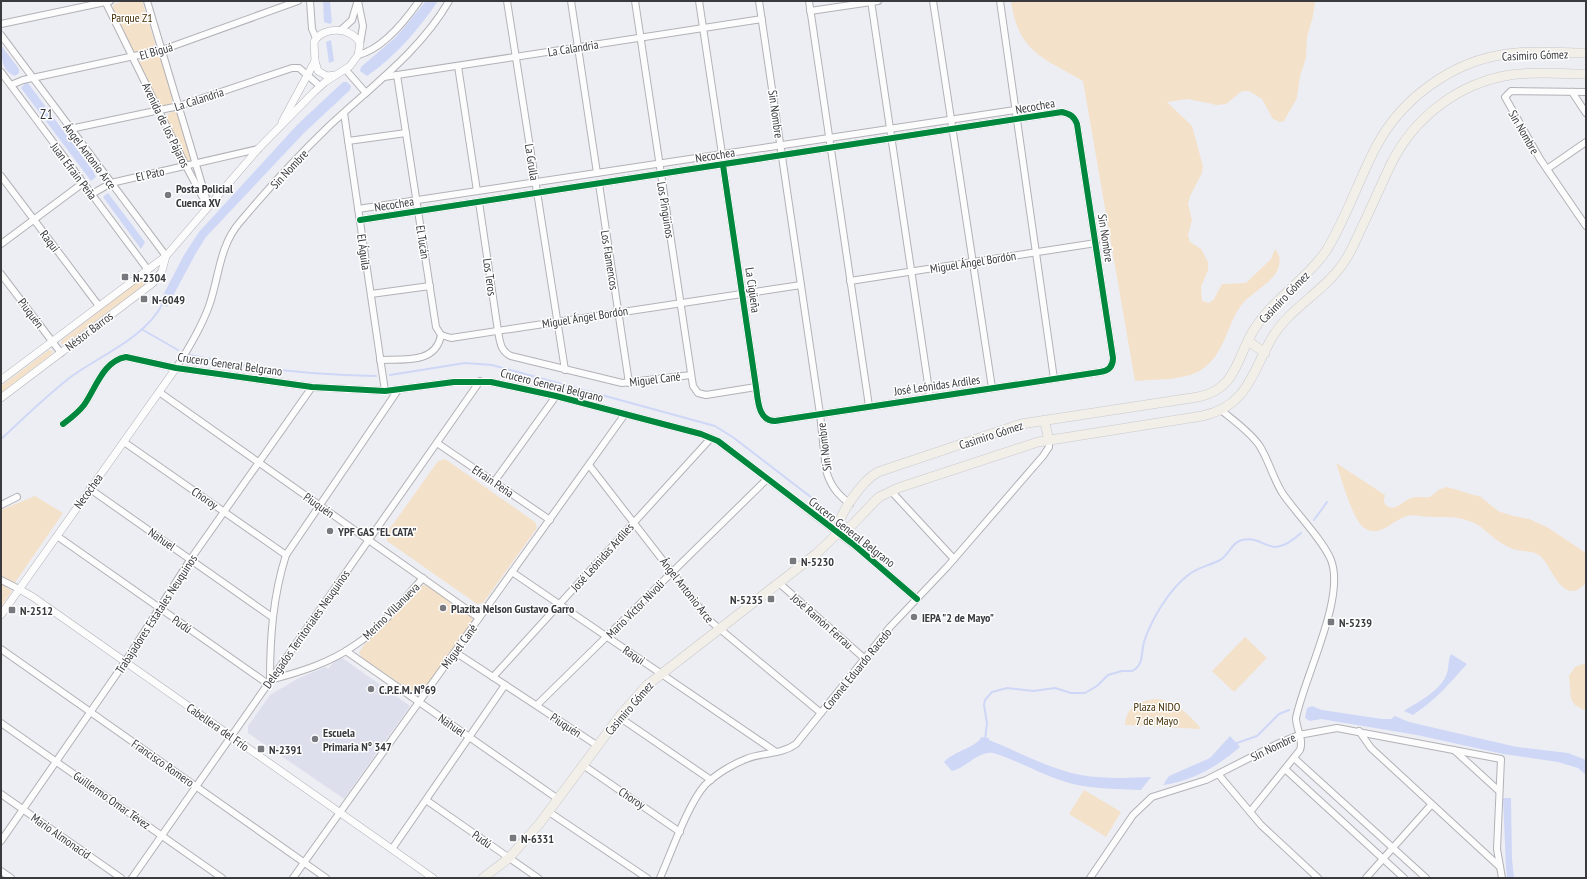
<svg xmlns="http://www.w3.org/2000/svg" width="1587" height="879" font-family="'PT Sans Narrow',sans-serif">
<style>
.built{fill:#dde0ec}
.green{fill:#f4e1c9}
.water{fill:#cfd7f6}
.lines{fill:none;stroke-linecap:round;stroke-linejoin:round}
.stream{stroke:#cfd7f6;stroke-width:2}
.minor-casing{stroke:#b2b2b6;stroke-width:8}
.tertiary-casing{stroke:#b2b2b6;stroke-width:8}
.primary-casing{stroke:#c9cacd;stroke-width:10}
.minor{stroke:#fcfcfd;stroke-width:6}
.tertiary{stroke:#fcfcfd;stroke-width:7}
.primary{stroke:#f2eee8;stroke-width:9}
.cycleway-casing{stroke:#fff;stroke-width:8}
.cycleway{stroke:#00873e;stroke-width:6}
.poi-dot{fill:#78797e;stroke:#fff;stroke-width:1.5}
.labels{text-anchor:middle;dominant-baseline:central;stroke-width:3;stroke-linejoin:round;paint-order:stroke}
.park-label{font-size:12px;fill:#452e04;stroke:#fff}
.street-label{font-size:12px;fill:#393a3e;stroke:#fff}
.poi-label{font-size:12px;font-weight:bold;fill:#393a3e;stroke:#fff;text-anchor:start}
.neighbourhood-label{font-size:13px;letter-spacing:1px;fill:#32343c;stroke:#fff}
</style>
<rect width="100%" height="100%" fill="#edeef4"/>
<path class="built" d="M341,657l69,49 -66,93 -96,-66v-7l22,-31 27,-16 28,-12 3,2 9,-11z"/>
<g class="green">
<path d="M126,1h16l13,42 -2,5 -17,4 -4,-1 -20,-42 2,-5z"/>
<path d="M1011,1h304l-2,15 -6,21 -1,21 -6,18 -3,22 -13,23 -4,1 -7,-3 -11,-20 -13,-8h-7l-16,13 -9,1 -29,-6 -21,3 25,24 11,40 -1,7 -12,23 -2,8 4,16 -4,15 2,7 11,7 7,13v8l-7,17 1,14 7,2 5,-4 8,-15 24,-1 25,-24 4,-10c5,6 6,12 3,20 -6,14 -25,23 -35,34 -17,21 -17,51 -42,67 -18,11 -46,9 -66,11l-52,-300c-40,-23 -65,-29 -72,-80z"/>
<path d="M155,55l5,2 13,41 -2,6 -8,2 -5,-3 -19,-40 2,-4z"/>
<path d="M173,111l5,2 14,47 -1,2h-4l-22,-46z"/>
<path d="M145,276l4,2v3l-84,63h-4l1,-4z"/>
<path d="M49,350l4,1 -1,3 -51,39v-7z"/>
<path d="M445,459l90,63 2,6 -54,75 -6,1 -90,-63 -1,-7 52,-73z"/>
<path d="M1336,463l49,32c-2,7 -1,10 6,13 8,-1 13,-7 20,-10 6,-2 12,0 19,-1l10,-8 7,-2 34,10 17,14 15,5 16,3 18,8 39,26v30c-24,26 -34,-19 -47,-28 -8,-5 -18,-3 -26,-6 -14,-5 -24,-16 -35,-24 -16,-9 -30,-8 -47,-8 -8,0 -17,-3 -24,-1 -15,4 -28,24 -44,11 -11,-9 -22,-50 -27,-64z"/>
<path d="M35,496l28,17 -49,71 -13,-9v-65z"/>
<path d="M1,584l11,7 -11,16z"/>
<path d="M423,585l6,1 44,31 1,5 -52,73 -3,1 -57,-38 -3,-5 4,-7z"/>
<path d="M1245,637l22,21 -33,34 -22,-21z"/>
<path d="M1586,663v48l-11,-6 -4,-6 -2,-23 6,-9z"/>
<path d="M1159,699c19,5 30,15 42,30l-76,-4c1,-20 17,-25 34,-26z"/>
<path d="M1084,790l37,22 -15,25 -37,-23z"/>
</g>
<g class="water">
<path d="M323,1h7l2,21 -2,2 -6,-2z"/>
<path d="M426,1h12c-19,28 -43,56 -71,75l-7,-5 1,-4 35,-30z"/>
<path d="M331,40l3,21 -5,2 -3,-21z"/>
<path d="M1,45l18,24v4l-4,3c-13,-4 -14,-20 -14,-31z"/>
<path d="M26,82l2,1 65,88 3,6 -5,4 -70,-93z"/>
<path d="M343,82h4l4,4 -1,4 -46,43 -98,104 -10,16 -29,54 -8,-4 25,-48 15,-23 99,-108z"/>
<path d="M108,193l37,49 -4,7 -38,-52z"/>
<path d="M1451,654l16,10c-20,22 -29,34 -54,51l-9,-4c15,-10 37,-20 43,-38 2,-6 1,-13 4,-19z"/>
<path d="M1312,706l10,4 60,9h9l4,-3 14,6 108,25 51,6 18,7v15l-8,-7 -20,-6 -55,-8 -86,-19 -96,-16 -11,2 -5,-3 2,-10z"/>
<path d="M1230,736l10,11c-22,19 -47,34 -77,38l6,-9 41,-18z"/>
<path d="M981,737l8,1v2c30,12 60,29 92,35 23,4 47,3 70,2l-10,13c-23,-1 -46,-1 -68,-6 -28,-7 -53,-23 -80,-31 -15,-2 -27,15 -41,18l-8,-9c8,-10 35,-16 37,-25z"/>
<path d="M1503,798h8l1,61 2,19h-7l-1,-10z"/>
</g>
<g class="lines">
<g class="stream">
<path d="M143,330l35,20"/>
<path d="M190,355c61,14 123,20 186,21"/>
<path d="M390,375l75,-12 27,2 223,61 19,12 95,73"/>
<path d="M1,439c23,-21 46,-44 71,-63 31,-22 73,-38 91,-73"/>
<path d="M1314,520l13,-18"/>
<path d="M985,740l2,-17 -3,-18 1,-5 7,-8 15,-4 26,3 22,-3 16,5h14l12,-7 11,-11 14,-4h10c12,-6 9,-18 12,-29 7,-22 25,-52 43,-66 10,-9 22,-10 33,-16 9,-5 12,-18 22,-20 24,-6 26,23 59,-7"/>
<path d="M1234,744l23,-8 22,-22 10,-4"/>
</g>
<defs>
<g id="minor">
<path d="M105,1l81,165 22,41"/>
<path d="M147,1l59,197"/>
<path d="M310,1l2,28 4,9"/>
<path d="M358,1l5,25 -3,18"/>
<path d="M507,1l58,369"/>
<path d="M571,1l26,172"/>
<path d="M635,1l58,385 5,7 8,2 50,-8"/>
<path d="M699,1l23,153"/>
<path d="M759,1l61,413 6,56c4,15 11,24 24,34"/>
<path d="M809,1l60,405"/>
<path d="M871,1l59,396"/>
<path d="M933,1l59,387"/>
<path d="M1000,1l54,378"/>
<path d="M810,11l68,-10"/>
<path d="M1,24l109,-23"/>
<path d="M341,30l11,-10 5,-17"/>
<path d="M1,35l165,221"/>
<path d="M358,55c25,-6 47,-34 61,-54"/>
<path d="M458,66l19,125"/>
<path d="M346,70l20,23"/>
<path d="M1,72l147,198"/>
<path d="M397,75l39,252 5,8"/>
<path d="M384,77l378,-58"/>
<path d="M11,85l12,-5 139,-30 136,-49"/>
<path d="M1572,92l14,21"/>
<path d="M1586,92l-75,-1 -6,6 35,62 46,67"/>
<path d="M344,113l41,278"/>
<path d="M70,129l109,-23 113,-38h7l21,18"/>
<path d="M348,141l58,-8"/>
<path d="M1547,169l39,-27"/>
<path d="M1,176l98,130"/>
<path d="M599,184l30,199"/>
<path d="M92,194l19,-11 147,-34"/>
<path d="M479,202l19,129c2,10 2,20 13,25l111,27 69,-8"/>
<path d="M358,209l657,-99"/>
<path d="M360,220l702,-108c8,2 12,4 15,12l36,234c0,8 -4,13 -13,14l-325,49c-17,0 -17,-21 -19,-34l-33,-222"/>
<path d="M1,244l82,-61"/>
<path d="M1,274l60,79"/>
<path d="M850,281l246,-38"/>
<path d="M371,294l59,-8"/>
<path d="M441,335l10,3 350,-53"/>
<path d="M380,360c24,-1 56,4 61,-25"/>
<path d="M398,390l-112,165c-13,41 -16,82 -16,125 30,-8 60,-17 85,-35 26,-17 47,-44 68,-67"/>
<path d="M159,392l320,226"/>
<path d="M1221,410c13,11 28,21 38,35 10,15 14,34 24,49 13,19 40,46 48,66 15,38 -27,117 -35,158 0,11 8,21 4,32l-50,62"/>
<path d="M63,424c8,-6 15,-11 21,-19 12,-17 19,-44 42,-48l50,11c13,-20 25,-40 33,-62 10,-28 10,-60 31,-84 27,-32 56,-64 86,-93 43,-41 93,-76 123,-128"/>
<path d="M124,442l162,113"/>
<path d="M437,443l113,77"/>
<path d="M589,465l120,155 112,93"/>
<path d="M494,482l62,-86"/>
<path d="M90,489l182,128"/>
<path d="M891,491l63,68"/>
<path d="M1,505l16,-8"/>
<path d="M838,533l21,16 58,50"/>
<path d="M57,536l211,148"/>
<path d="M512,572l264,180"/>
<path d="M1,580l18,9"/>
<path d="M779,583l86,76"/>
<path d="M1,649l325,229"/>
<path d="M346,651l212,148"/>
<path d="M455,652l143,94"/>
<path d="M493,677l218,-239"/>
<path d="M537,705l230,-226"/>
<path d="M619,717l92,63"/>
<path d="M1,723l221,155"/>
<path d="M1359,731l12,17 129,119"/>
<path d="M1454,750l45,41"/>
<path d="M1294,758l132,120"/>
<path d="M583,765l97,67"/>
<path d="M1285,769l119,109"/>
<path d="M1219,775l42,50 57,53"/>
<path d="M1,794l120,84"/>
<path d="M426,800l112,78"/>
<path d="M549,812l98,66"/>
<path d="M1,841l124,-179 65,-102 122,-173"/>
<path d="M392,849l113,-164"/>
<path d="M1,871l10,7"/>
<path d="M132,878l348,-497"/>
<path d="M293,878l332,-464"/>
<path d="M660,878c11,-25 28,-74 45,-93 11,-11 28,-21 41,-26 17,-7 35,-4 50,-15l94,-117 57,-60 96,-111 6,-9v-7"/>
<path d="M1090,878l43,-63 19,-18 54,-17 71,-36 22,-9 38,-7 164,31 -4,90 5,29"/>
<path d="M1366,878l65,-73"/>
</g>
<g id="tertiary">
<path d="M282,122l33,-61"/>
<path d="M1,380l165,-124 92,-107 56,-57 11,-10 25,-16 8,-11 2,-11c-7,-17 -37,-19 -46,-2l1,19 3,10 9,5 9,-1"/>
<path d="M1,398l152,-115 9,-12 4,-15"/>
<path d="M19,589l14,8 400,281"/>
<path d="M1,615l175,-247 136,19 73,4 69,-9h37l65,14 145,38 17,7 120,92"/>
</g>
<g id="primary">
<path d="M1248,341l17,12"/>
<path d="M1044,420l5,20"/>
<path d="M838,533c-2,-17 25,-53 40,-61l143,-48 177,-27c41,-8 38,-43 59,-72 19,-28 50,-46 69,-74 20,-32 32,-70 50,-104 25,-48 76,-86 131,-93 26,-4 53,-1 79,-1"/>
<path d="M483,878l26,-20 31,-35 79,-106 27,-31 170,-132 22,-21 13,-7 28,-29 19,-9 140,-46 164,-26c47,-10 50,-45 71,-80 18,-29 52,-45 71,-74 8,-11 12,-23 18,-35 10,-21 19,-42 29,-63 23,-47 68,-81 119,-89 25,-4 51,-1 76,-1"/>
</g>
</defs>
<use href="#minor" class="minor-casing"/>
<use href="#tertiary" class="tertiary-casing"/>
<use href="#primary" class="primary-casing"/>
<use href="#minor" class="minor"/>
<use href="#tertiary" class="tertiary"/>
<use href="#primary" class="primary"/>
<defs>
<g id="cycleway">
<path d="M360,220l702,-108c8,2 12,4 15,12l36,234c0,8 -4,13 -13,14l-325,49c-17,0 -17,-21 -19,-34l-33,-222"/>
<path d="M63,424c8,-6 15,-11 21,-19 12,-17 19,-44 42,-48l50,11 136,19 73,4 69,-9h37l65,14 145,38 17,7 135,103 64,55"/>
</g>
</defs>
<use href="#cycleway" class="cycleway-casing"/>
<use href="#cycleway" class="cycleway"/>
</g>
<g class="poi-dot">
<circle cx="168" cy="195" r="4"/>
<rect x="121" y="273" width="8" height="8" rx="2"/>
<rect x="140" y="295" width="8" height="8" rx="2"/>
<circle cx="330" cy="531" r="4"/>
<rect x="789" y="557" width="8" height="8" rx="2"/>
<rect x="767" y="595" width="8" height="8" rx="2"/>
<circle cx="443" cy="608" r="4"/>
<rect x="8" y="606" width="8" height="8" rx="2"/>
<circle cx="914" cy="617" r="4"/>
<rect x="1327" y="618" width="8" height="8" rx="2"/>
<circle cx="371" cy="689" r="4"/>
<circle cx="315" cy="739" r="4"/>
<rect x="257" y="745" width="8" height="8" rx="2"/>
<rect x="509" y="834" width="8" height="8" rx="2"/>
</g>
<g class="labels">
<g class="park-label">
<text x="132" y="17">Parque Z1</text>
<text x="1157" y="706">Plaza NIDO<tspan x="1157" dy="14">7 de Mayo</tspan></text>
</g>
<g class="street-label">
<text transform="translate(573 48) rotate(-9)">La Calandria</text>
<text transform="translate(156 51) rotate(-16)">El Biguá</text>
<text transform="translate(1535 55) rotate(-2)">Casimiro Gómez</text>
<text transform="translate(199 99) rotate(-18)">La Calandria</text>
<text transform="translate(1035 106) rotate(-10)">Necochea</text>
<text transform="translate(776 114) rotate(82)">Sin Nombre</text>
<text transform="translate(166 125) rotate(64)">Avenida de los Pájaros</text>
<text transform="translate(1524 132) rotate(60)">Sin Nombre</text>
<text transform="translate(715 155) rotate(-9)">Necochea</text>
<text transform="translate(90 156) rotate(53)">Ángel Antonio Arce</text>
<text transform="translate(532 162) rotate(81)">La Grulla</text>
<text transform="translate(289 169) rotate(-47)">Sin Nombre</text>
<text transform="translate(74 171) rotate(53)">Juan Efraín Peña</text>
<text transform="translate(150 174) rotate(-13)">El Pato</text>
<text transform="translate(394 204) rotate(-9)">Necochea</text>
<text transform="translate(666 210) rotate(81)">Los Pingüinos</text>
<text transform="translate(1106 238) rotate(81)">Sin Nombre</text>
<text transform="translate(50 241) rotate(53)">Raqui</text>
<text transform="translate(423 242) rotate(81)">El Tucán</text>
<text transform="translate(364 252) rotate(82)">El Águila</text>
<text transform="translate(610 260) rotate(81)">Los Flamencos</text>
<text transform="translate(973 262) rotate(-9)">Miguel Ángel Bordón</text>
<text transform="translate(490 277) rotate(82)">Los Teros</text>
<text transform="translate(753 290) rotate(82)">La Cigüeña</text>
<text transform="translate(1284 297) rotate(-46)">Casimiro Gómez</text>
<text transform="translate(31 313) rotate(53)">Piuquén</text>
<text transform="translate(585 317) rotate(-9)">Miguel Ángel Bordón</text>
<text transform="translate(89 331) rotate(-37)">Néstor Barros</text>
<text transform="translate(230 364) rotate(8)">Crucero General Belgrano</text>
<text transform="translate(655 379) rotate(-7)">Miguel Cané</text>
<text transform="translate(552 385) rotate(14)">Crucero General Belgrano</text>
<text transform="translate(937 385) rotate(-8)">José Leónidas Ardiles</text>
<text transform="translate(991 435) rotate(-18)">Casimiro Gómez</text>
<text transform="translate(824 447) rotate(-97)">Sin Nombre</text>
<text transform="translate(493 481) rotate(34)">Efrain Peña</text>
<text transform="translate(88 491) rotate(-54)">Necochea</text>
<text transform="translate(205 498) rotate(35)">Choroy</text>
<text transform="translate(319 505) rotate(35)">Piuquén</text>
<text transform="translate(852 532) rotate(38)">Crucero General Belgrano</text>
<text transform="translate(162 539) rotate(35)">Nahuel</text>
<text transform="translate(602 557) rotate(-48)">José Leónidas Ardiles</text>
<text transform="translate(687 590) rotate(52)">Ángel Antonio Arce</text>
<text transform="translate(635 609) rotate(-45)">Mario Víctor Nívoli</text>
<text transform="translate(391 611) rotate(-45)">Merino Villanueva</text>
<text transform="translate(156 614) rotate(-57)">Trabajadores Estatales Neuquinos</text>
<text transform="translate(822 621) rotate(41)">José Ramón Ferrau</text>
<text transform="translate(182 624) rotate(35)">Pudú</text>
<text transform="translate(306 629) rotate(-55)">Delegados Territoriales Neuquinos</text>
<text transform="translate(459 646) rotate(-54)">Miguel Cané</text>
<text transform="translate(634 655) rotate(34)">Raqui</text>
<text transform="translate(857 669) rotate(-51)">Coronel Eduardo Racedo</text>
<text transform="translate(629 708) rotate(-49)">Casimiro Gómez</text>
<text transform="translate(452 725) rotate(35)">Nahuel</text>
<text transform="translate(566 725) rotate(33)">Piuquén</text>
<text transform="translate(218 727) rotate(35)">Cabellera del Frío</text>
<text transform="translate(1273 747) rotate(-26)">Sin Nombre</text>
<text transform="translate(163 763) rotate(35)">Francisco Romero</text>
<text transform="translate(632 798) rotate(34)">Choroy</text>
<text transform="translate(112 800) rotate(35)">Guillermo Omar Tévez</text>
<text transform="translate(61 836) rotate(35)">Mario Almonacid</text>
<text transform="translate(482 839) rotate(35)">Pudú</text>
</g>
<g class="poi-label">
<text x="176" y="188">Posta Policial<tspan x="176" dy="14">Cuenca XV</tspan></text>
<text x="133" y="277">N-2304</text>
<text x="152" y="299">N-6049</text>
<text x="338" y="531">YPF GAS "EL CATA"</text>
<text x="801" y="561">N-5230</text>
<text x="763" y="599" text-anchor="end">N-5235</text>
<text x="451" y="608">Plazita Nelson Gustavo Garro</text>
<text x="20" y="610">N-2512</text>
<text x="922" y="617">IEPA "2 de Mayo"</text>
<text x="1339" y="622">N-5239</text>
<text x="379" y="689">C.P.E.M. Nº69</text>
<text x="323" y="732">Escuela<tspan x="323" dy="14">Primaria N° 347</tspan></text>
<text x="269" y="749">N-2391</text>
<text x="521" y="838">N-6331</text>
</g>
<g class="neighbourhood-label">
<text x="47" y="114">Z1</text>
</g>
</g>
<rect width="1587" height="879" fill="none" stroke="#393a3e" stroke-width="4"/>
</svg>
